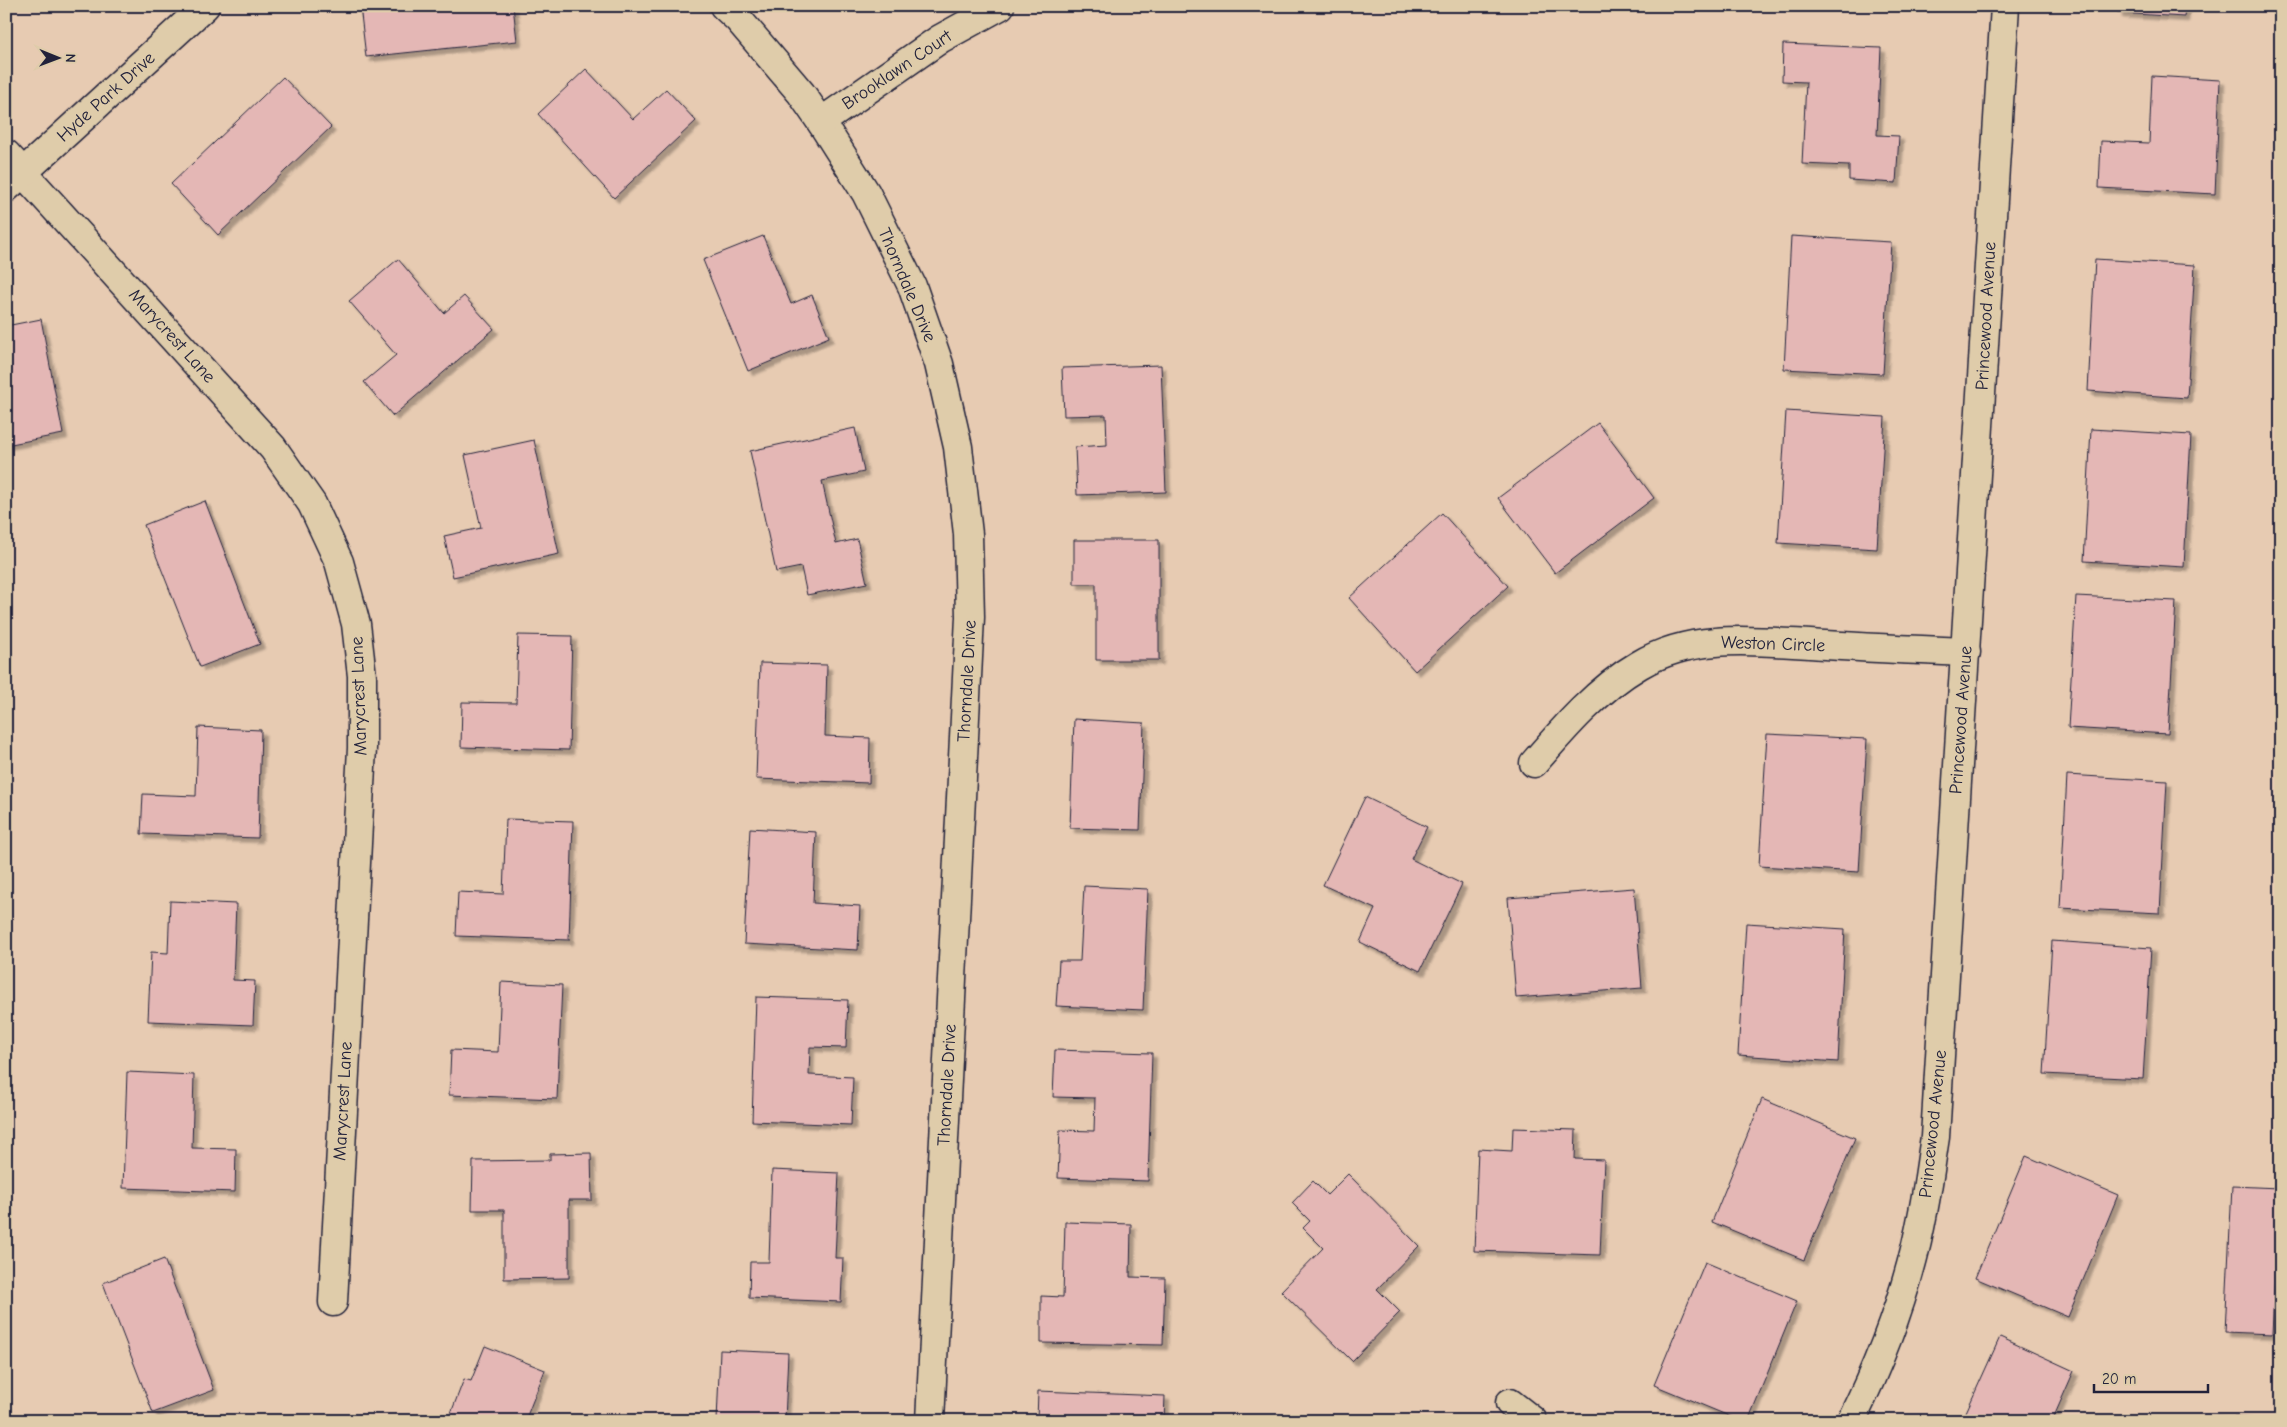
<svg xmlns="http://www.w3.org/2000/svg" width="2287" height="1427" font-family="'Comic Neue',sans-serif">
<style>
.building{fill:#e4b7b5;stroke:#22223b;filter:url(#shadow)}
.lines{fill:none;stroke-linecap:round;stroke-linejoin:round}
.minor-casing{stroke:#22223b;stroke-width:31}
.minor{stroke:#dfccaa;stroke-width:28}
.labels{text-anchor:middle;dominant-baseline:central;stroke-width:5;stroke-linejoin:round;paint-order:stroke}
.street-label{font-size:18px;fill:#22223b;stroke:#dfccaa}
</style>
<defs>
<filter id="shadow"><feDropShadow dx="4.5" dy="4.5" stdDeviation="1" flood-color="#0004"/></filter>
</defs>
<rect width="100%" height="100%" fill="#e7cbb2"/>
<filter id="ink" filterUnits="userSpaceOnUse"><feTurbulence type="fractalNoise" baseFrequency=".02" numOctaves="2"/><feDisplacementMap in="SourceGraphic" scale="10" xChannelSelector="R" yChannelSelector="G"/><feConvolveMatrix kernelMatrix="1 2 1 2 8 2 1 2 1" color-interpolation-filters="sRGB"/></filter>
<g filter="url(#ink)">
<g class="building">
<path d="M360,6h153l4,35 -151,16z"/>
<path d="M2118,6h67l-1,11 -66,-4z"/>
<path d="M1783,44l98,4 -4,87 22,1 -3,47 -47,-3v-14l-47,-2 4,-82 -24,-1z"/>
<path d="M586,69l47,50 33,-30 30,32 -82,77 -76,-84z"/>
<path d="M2152,76l68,4 -5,114 -116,-6 2,-47 48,2z"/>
<path d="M283,77l48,50 -113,108 -47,-51z"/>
<path d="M763,236l28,68 21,-9 17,42 -81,34 -45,-111z"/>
<path d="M1791,236l100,6 -8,132 -99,-5z"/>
<path d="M398,259l46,54 20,-17 30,33 -101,87 -29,-34 32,-27 -47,-54z"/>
<path d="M2095,259l100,6 -8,133 -99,-7z"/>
<path d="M41,319l22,115 -57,11v-119z"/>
<path d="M1161,365l5,127 -89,3 -2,-48 32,-2 -1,-30 -42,1 -2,-48z"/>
<path d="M1786,411l99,6 -8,132 -99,-6z"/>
<path d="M1598,423l56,75 -99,75 -57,-75z"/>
<path d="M855,428l9,44 -42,9 14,63 21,-5 10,44 -60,12 -6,-28 -25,5 -26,-121z"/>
<path d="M2091,429l100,6 -7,132 -100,-6z"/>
<path d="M534,440l25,114 -106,23 -9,-41 37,-8 -16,-73z"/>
<path d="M205,501l55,143 -60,23 -56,-142z"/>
<path d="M1442,513l66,73 -93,85 -66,-73z"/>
<path d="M1074,540h85v120h-63v-76h-22z"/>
<path d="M2076,596l100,5 -8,133 -100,-6z"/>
<path d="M518,635l54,1 -3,114 -108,-3 1,-45 54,1z"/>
<path d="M760,663l67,2 -2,71 45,2 -1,45 -113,-4z"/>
<path d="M1074,719l70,4 -4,107 -70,-2z"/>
<path d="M198,727l63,3 -3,108 -117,-4 2,-40 53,2z"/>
<path d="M1767,734l100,5 -8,133 -100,-6z"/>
<path d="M2067,775l100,6 -7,132 -100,-5z"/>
<path d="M1365,797l62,30 -16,32 51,25 -42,87 -60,-29 15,-33 -52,-24z"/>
<path d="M506,819l67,2 -4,119 -113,-4 2,-44 45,2z"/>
<path d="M750,828l66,4 -3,71 47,3 -2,44 -114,-6z"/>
<path d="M1084,886l64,3 -5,121 -87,-4 3,-45h21z"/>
<path d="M1634,888l8,100 -126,10 -8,-100z"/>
<path d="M170,901l66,3 -3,76 22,1 -2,44 -105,-4 3,-69 17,1z"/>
<path d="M1746,923l99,6 -7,133 -100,-7z"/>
<path d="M2052,941l99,7 -8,131 -99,-5z"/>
<path d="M501,982l61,3 -5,114 -108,-4 2,-45 47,2z"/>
<path d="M756,997l92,3 -2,48 -36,-1 -1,28 44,2 -2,48 -99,-4z"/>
<path d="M1055,1050l97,3 -4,128 -90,-3 2,-48 34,1 1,-33 -42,-1z"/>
<path d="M127,1072l67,3 -2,73 44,1 -1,43 -112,-4z"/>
<path d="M1762,1099l93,39 -51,122 -92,-38z"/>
<path d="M1513,1128l63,2 -1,29 29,1 -4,95 -126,-4 4,-102 34,2z"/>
<path d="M591,1153l1,47h-23v78l-65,1v-69h-32l1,-49 77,-1v-6z"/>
<path d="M2026,1156l92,39 -50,122 -93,-39z"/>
<path d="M772,1170l67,3 -4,85h8l-2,44 -92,-4 1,-36h19z"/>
<path d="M1348,1174l71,72 -42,43 23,23 -48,49 -71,-70 42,-43 -20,-20 7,-7 -18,-18 21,-22 14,14z"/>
<path d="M2232,1186l47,2 -7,146 -47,-2z"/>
<path d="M1065,1222l66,2 -1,53 35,1 -2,67 -122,-2v-47l22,1z"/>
<path d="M164,1259l50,131 -61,23 -50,-130z"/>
<path d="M1705,1262l92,39 -49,120h-7l-87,-36z"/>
<path d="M2000,1337l74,34 -22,50h-90z"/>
<path d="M485,1346l60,24 -20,51h-77l16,-42 7,2z"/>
<path d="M720,1350l68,3 -3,68h-68z"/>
<path d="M1038,1391l127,5 -1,25h-127z"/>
<path d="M2216,1417l50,2v2h-50z"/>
</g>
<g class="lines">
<defs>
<g id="minor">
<path d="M724,6l14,13 63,74 20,29 45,71 46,93 27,78 19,83 10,87 2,83 -40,804"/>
<path d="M821,122l119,-83 60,-33"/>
<path d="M6,154l267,294 39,56 27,58 17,62 6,52v72l-29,554"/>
<path d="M6,188l199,-182"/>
<path d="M1534,763c31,-36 64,-74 105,-98 56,-34 124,-23 186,-20 47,3 94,5 141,7"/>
<path d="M1510,1403l23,18"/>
<path d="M1851,1421c32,-65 59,-137 72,-209 5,-25 8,-50 12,-75l70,-1131"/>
</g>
</defs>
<use href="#minor" class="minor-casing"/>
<use href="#minor" class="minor"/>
</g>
</g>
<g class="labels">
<g class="street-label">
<text transform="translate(897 70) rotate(-34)">Brooklawn Court</text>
<text transform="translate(106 97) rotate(-42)">Hyde Park Drive</text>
<text transform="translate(907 285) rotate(67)">Thorndale Drive</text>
<text transform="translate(1986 316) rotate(-87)">Princewood Avenue</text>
<text transform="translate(172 336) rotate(48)">Marycrest Lane</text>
<text transform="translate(1773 644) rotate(2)">Weston Circle</text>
<text transform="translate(967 681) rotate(-87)">Thorndale Drive</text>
<text transform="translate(359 696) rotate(-92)">Marycrest Lane</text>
<text transform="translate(1961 720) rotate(-86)">Princewood Avenue</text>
<text transform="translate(947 1085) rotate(-87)">Thorndale Drive</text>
<text transform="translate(343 1101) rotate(-87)">Marycrest Lane</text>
<text transform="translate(1933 1124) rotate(-84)">Princewood Avenue</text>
</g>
</g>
<rect width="2287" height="1427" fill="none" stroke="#dfccaa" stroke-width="25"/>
<rect x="12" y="12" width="2262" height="1402" fill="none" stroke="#22223b" stroke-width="2" filter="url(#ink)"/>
<g transform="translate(58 58) rotate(91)" stroke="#dfccaa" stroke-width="4" paint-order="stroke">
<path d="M0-4L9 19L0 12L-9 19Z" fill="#22223b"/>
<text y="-8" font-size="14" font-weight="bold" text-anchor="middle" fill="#22223b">N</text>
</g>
<path d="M2094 1384v8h114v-8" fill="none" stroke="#22223b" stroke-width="2.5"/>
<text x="2102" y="1384" font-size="15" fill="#22223b" stroke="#dfccaa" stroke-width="4" paint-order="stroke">20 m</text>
</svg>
